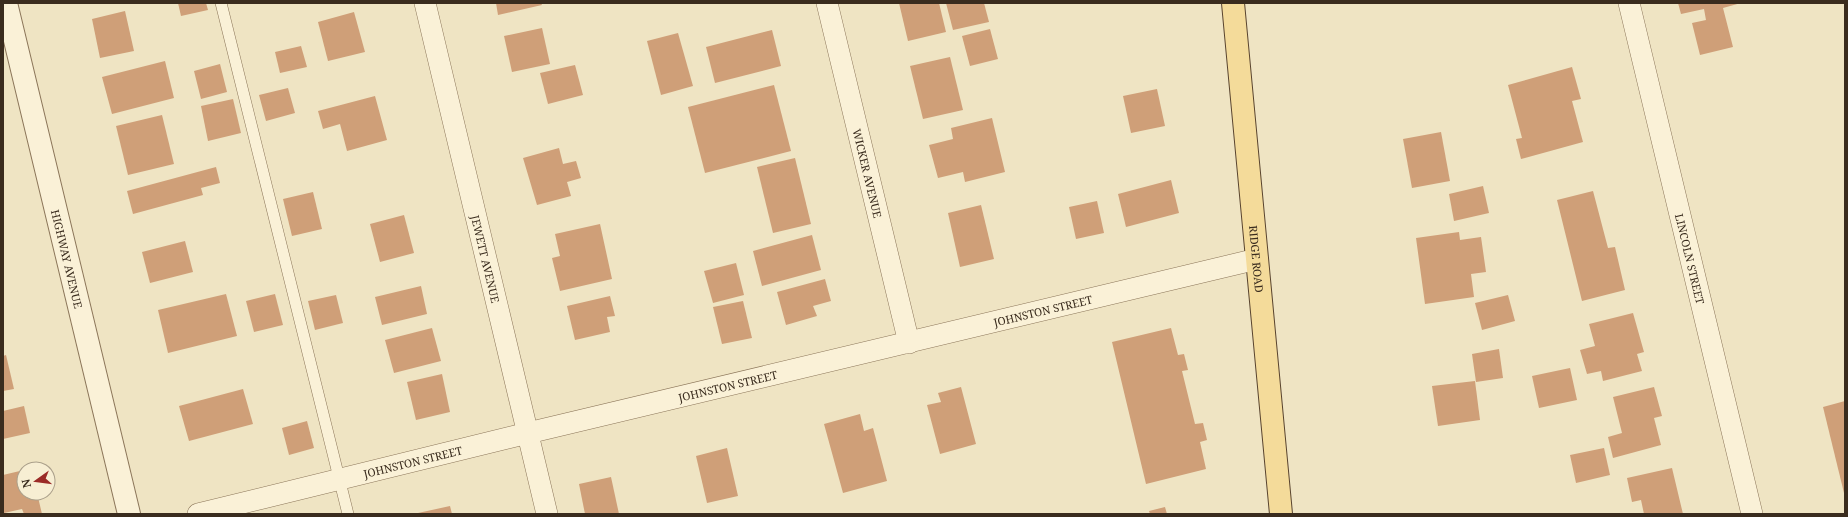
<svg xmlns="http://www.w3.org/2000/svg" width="1848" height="517" font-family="'Noto Serif',serif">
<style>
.building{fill:#cf9f78}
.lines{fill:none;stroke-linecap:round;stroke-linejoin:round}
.service-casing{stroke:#8b7559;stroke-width:12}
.minor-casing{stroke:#8b7559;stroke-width:22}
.tertiary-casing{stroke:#8b7559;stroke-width:24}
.primary-casing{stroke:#58432e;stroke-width:24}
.service{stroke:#faf1d7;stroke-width:11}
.minor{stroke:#faf1d7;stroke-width:21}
.tertiary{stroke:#faf1d7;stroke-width:22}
.primary{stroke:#f4db9a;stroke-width:22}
.labels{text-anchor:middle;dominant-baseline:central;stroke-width:4;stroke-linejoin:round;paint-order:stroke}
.street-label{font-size:11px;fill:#3a2c1e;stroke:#f7eed3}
</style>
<rect width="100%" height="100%" fill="#efe4c3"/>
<g class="building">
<path d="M178,3h28l2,7 -27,6z"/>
<path d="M496,3h45l1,2 -44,10z"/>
<path d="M899,3h40l7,29 -38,9z"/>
<path d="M946,3h38l5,19 -36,8z"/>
<path d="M1678,3h63l-18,5 10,39 -33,8 -8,-32 14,-3 -2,-11 -23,5z"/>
<path d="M125,11l9,40 -34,7 -8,-39z"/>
<path d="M354,12l11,40 -37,9 -10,-39z"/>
<path d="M542,28l8,36 -38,8 -8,-36z"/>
<path d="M990,29l8,30 -28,7 -8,-30z"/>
<path d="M772,30l9,36 -66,17 -9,-36z"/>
<path d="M678,33l15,53 -32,9 -14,-54z"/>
<path d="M301,46l6,21 -27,6 -5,-21z"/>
<path d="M950,57l13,53 -40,9 -13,-53z"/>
<path d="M165,61l9,37 -62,16 -10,-37z"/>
<path d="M220,64l7,28 -26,7 -7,-28z"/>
<path d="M575,65l8,30 -35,9 -8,-31z"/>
<path d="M1572,67l9,32 -9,2 11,41 -62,17 -5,-20 6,-1 -14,-53z"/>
<path d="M774,85l17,66 -86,22 -17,-66z"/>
<path d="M288,88l7,25 -29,8 -7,-26z"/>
<path d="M1157,89l8,37 -34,7 -8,-37z"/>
<path d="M375,96l12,44 -40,11 -7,-27 -17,5 -5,-18z"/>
<path d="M233,99l8,34 -33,8 -7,-35z"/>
<path d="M162,115l12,49 -46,11 -12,-49z"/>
<path d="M992,118l13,54 -40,10 -2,-10 -25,6 -9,-33 24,-6 -2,-11z"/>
<path d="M1441,132l9,49 -38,7 -9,-49z"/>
<path d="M559,148l4,16 13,-3 5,17 -14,4 4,14 -34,9 -14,-47z"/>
<path d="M795,158l16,66 -38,9 -16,-66z"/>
<path d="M216,167l4,16 -19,5 2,7 -70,19 -6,-23z"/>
<path d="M1171,180l8,33 -53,14 -8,-33z"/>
<path d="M1483,186l6,27 -35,8 -5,-27z"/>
<path d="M1593,191l15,57 7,-1 10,43 -43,11 -25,-101z"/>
<path d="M313,192l9,37 -30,7 -9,-37z"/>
<path d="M1097,201l7,32 -28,6 -7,-32z"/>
<path d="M981,205l13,54 -34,8 -12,-54z"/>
<path d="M404,215l10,38 -34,9 -10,-38z"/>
<path d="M600,224l12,55 -52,12 -8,-33 8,-2 -5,-22z"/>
<path d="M1459,232l1,8 21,-3 5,35 -15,2 3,23 -49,7 -9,-66z"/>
<path d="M812,235l9,35 -59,16 -9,-35z"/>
<path d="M185,241l8,31 -43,11 -8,-31z"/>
<path d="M736,263l8,32 -31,8 -9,-32z"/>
<path d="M825,279l6,22 -18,5 4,10 -31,9 -9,-33z"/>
<path d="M421,286l6,28 -45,11 -7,-28z"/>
<path d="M226,294l11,42 -69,17 -10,-43z"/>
<path d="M275,294l8,31 -29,7 -8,-31z"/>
<path d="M336,295l7,28 -28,7 -7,-29z"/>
<path d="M1508,295l7,26 -33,9 -7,-27z"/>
<path d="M610,296l5,20 -8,1 3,15 -35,8 -8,-34z"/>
<path d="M743,301l9,37 -30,6 -9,-37z"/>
<path d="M1633,313l11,39 -7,2 5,17 -39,10 -2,-10 -14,3 -7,-24 15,-4 -6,-22z"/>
<path d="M432,328l9,33 -47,12 -9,-33z"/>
<path d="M1171,328l7,27 6,-1 4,16 -6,1 13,53 8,-1 4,17 -7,2 6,27 -60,15 -34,-142z"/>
<path d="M1499,349l4,29 -27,4 -4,-28z"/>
<path d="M6,355l8,34 -11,2v-35z"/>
<path d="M1570,368l7,32 -38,8 -7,-32z"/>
<path d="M442,374l8,38 -34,8 -9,-38z"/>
<path d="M1475,381l5,39 -42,6 -6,-40z"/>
<path d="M961,387l15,57 -36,10 -13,-49 14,-3 -3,-9z"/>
<path d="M1654,387l8,29 -8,2 7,27 -48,13 -5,-21 14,-4 -9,-36z"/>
<path d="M243,389l10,35 -64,17 -10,-35z"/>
<path d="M1845,401v91l-1,1 -21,-86z"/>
<path d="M24,406l6,27 -27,6v-28z"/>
<path d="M860,414l4,17 9,-3 14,53 -44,12 -19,-69z"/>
<path d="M307,421l7,27 -25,7 -7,-27z"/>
<path d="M727,448l11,48 -31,7 -11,-47z"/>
<path d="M1604,448l6,27 -34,8 -6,-28z"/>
<path d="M1672,468l11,46h-39l-3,-14 -9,2 -5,-24z"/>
<path d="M24,470v23h13l5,21h-18l-2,-5 -18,4 -1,-38z"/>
<path d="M611,477l8,37h-34l-6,-30z"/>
<path d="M450,506l2,8h-34v-1z"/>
<path d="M1165,507l2,7h-17l-1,-3z"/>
</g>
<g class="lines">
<defs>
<path id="service" d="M221,3l127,511"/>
<g id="minor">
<path id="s1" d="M425,3l122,511"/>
<path id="s2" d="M827,3l82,340"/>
<path id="s3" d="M1629,3l123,511"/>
<path id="s4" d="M198,514l330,-81 729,-174"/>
</g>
<g id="tertiary">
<path id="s5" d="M6,3l123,511"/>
</g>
<g id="primary">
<path id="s6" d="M1233,3l48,511"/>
</g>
</defs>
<use href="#service" class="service-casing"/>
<use href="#minor" class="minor-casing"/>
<use href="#tertiary" class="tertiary-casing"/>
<use href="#primary" class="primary-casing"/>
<use href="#service" class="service"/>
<use href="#minor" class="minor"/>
<use href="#tertiary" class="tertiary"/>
<use href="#primary" class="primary"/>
</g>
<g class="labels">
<g class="street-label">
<text stroke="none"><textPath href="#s2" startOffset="175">WICKER AVENUE</textPath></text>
<text stroke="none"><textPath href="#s5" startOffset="263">HIGHWAY AVENUE</textPath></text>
<text stroke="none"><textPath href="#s6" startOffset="257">RIDGE ROAD</textPath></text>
<text stroke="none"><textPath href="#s3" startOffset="263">LINCOLN STREET</textPath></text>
<text stroke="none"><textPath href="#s1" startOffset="263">JEWETT AVENUE</textPath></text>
<text stroke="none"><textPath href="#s4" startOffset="869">JOHNSTON STREET</textPath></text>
<text stroke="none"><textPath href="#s4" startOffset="545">JOHNSTON STREET</textPath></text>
<text stroke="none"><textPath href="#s4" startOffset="221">JOHNSTON STREET</textPath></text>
</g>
</g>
<rect width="1848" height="517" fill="none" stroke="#3a2c1e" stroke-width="8"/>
<g transform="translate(36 481) rotate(256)"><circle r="19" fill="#f7eed3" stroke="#aba08b"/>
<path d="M0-3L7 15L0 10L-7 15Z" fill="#9b2b27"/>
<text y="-6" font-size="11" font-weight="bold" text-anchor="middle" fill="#3a2c1e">N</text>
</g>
</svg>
